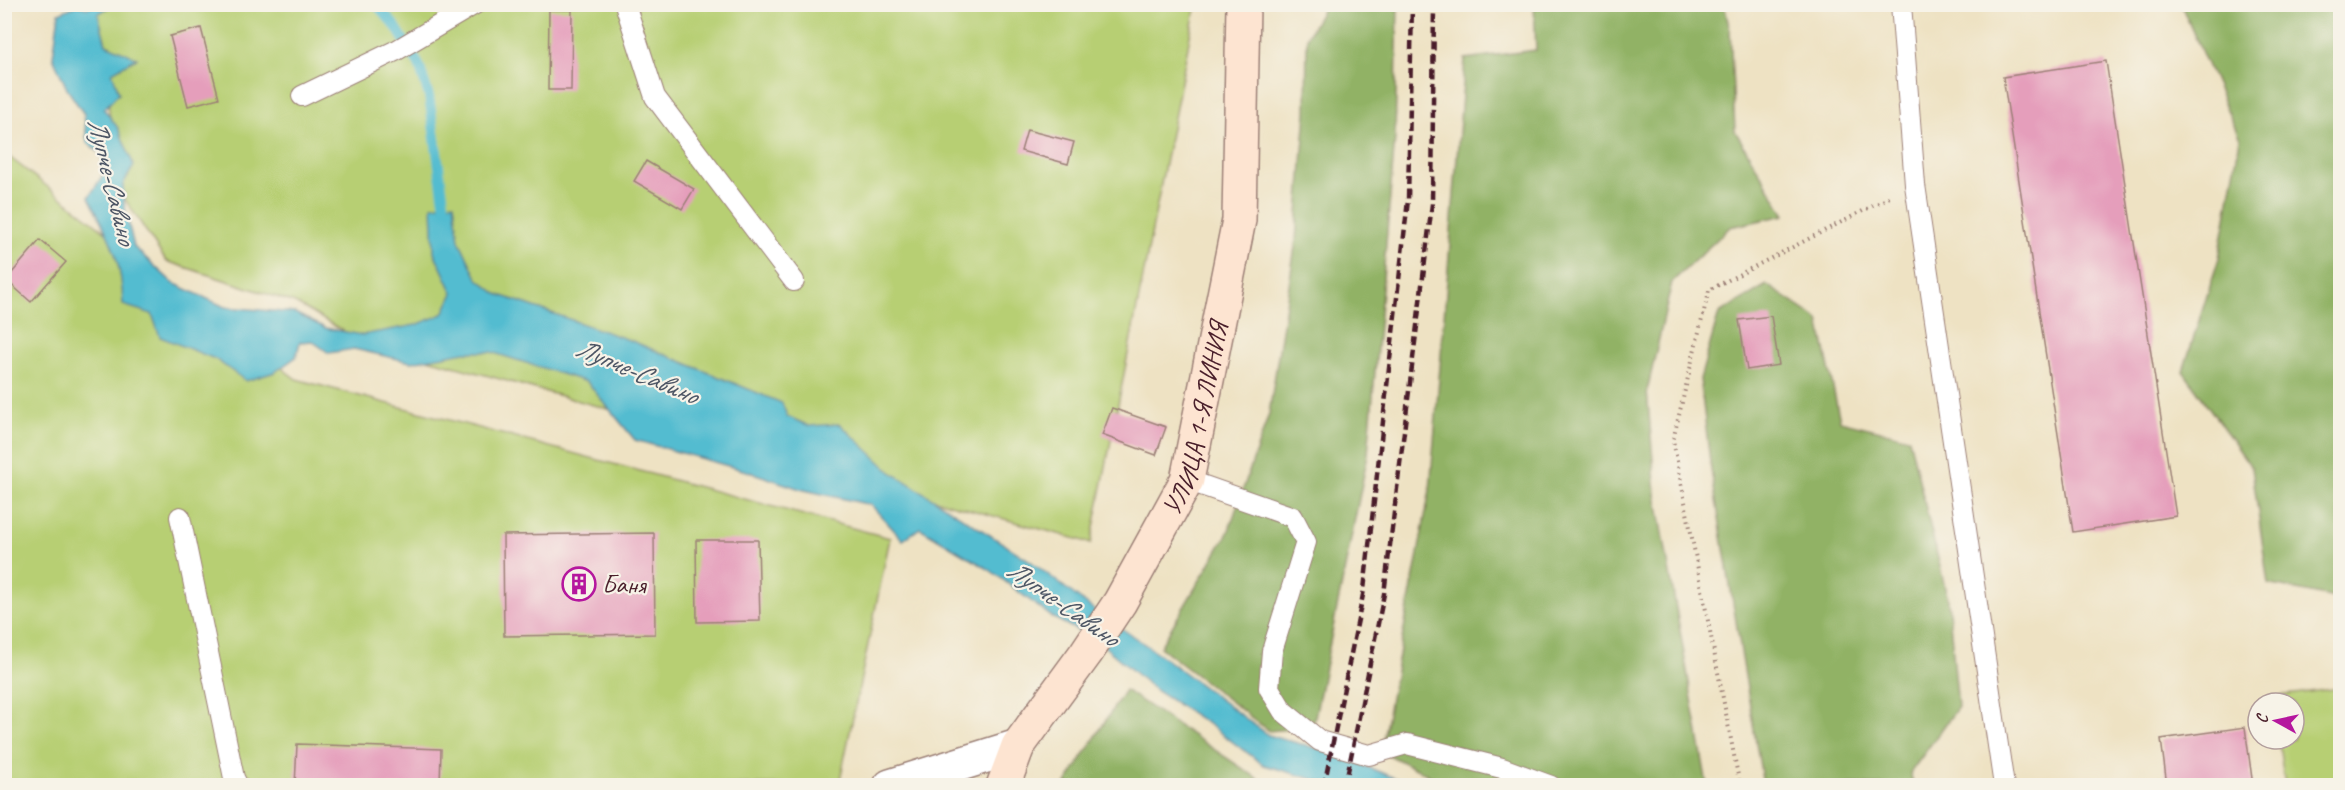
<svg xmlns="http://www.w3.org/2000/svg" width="2345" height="790" font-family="Caveat,sans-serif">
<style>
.green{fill:#b7cf73;stroke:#80774f;stroke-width:1.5}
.forest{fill:#91b265;stroke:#6e6848;stroke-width:1.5}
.water{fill:#53bcd0;stroke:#4e6e7e;stroke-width:1.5}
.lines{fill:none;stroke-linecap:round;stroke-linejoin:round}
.stream{stroke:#53bcd0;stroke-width:10}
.building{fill:#e59ebb}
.lane-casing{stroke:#9c8077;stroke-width:22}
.street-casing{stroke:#9c8077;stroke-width:36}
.secondary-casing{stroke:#9c8077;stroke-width:36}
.path{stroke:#9c8077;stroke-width:4;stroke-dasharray:1.5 4.5;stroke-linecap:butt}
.lane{stroke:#fff;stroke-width:20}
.street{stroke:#fff;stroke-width:33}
.secondary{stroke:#fde4d1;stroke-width:33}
.rail{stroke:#4a1f2b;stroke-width:4.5;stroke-dasharray:9 4.5;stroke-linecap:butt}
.labels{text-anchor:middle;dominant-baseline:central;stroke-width:4.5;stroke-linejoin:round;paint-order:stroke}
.street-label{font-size:26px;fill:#4a1f2b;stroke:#f7f3e8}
.poi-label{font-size:26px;fill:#4a1f2b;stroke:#f7f3e8;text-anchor:start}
.water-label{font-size:27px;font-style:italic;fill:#4d5665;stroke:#f7f3e8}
</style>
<rect width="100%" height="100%" fill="#f7f3e8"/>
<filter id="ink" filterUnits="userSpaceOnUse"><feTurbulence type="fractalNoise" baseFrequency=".0167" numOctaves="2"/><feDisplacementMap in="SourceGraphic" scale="12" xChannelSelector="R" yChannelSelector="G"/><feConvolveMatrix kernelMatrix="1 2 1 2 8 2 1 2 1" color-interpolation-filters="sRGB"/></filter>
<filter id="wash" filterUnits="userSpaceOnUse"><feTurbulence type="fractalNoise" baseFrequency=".008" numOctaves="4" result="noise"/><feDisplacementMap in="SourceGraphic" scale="24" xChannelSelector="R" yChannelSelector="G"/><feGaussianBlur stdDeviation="1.35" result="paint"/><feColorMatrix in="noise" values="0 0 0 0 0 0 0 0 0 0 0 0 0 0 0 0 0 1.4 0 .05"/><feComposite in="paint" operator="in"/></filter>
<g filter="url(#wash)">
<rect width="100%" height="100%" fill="#eee2c3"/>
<g class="green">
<path d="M103,4l1093,1 -105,538 -732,-203 -64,-37 -129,-42 -48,-72 -20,-175z"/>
<path d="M4,153l292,226 594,159 -51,247h-834z"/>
<path d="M2340,688v97h-55l-7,-46h16v-36h-22l-1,-6z"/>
</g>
<g class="forest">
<path d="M1325,5h73l-3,133 -27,316 -55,273 -44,4 -109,-84 68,-114 41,-119 27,-174 10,-128 1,-75z"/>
<path d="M1534,5h190l6,25 5,101 50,84 -55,12 -58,55 -25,109 9,103 51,291h-259l-67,-34 49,-261 35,-431 71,-9z"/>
<path d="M2181,5h159v594l-72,-15 -16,-116 -69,-97 36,-113 21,-119z"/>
<path d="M1767,285l52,35 21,101 69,17 39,162 10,107 -48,66 4,12h-151l-52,-315 -11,-91 19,-66z"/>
<path d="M1125,690l135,90 17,5h-212z"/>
</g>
<path class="water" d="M77,5l10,3 5,-3h20l-14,9 8,30 31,14 -25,14 7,21 -15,16 14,19 16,38 -11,18 1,20 10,43 39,36 52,24 70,6 30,15 37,7 54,-10 27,-11 10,-21 -19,-41 -2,-46 22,-3 5,37 18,38 20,16 135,47 150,62 5,13 22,10 31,-2 51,48 138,88 64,49 66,45 109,81 62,17 82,33h-79l-69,-20 -57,-42 -52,-33 -57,-49 -46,-24 -62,-47 -70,-42 -17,12 -32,-35 -71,-16 -50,-17 -115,-32 -48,-58 -96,-30h-26l-54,10 -57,-13 -25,4 -17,-12 -12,1 -4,15 -21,15 -29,9 -31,-22 -55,-22 -8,-23 -29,-9c-1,-47 -14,-68 -34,-108l15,-24 -3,-19 -14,-12 -3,-28 -17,-25 -14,-32 6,-44z"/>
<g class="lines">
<path class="stream" d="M376,4l20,23 23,38 10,31 17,120"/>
</g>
<g id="blocks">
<g class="building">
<path d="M549,10h23l-1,80h-23z"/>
<path d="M201,28l18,70 -31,8 -18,-70z"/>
<path d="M2106,61l70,455 -103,16 -70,-455z"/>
<path d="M1027,130l47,12 -6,22 -47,-13z"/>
<path d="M646,161l48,28 -12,20 -48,-28z"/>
<path d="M40,240l26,22 -35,40 -25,-22z"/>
<path d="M1771,316l8,49 -32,5 -8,-50z"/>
<path d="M1112,408l54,19 -10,28 -54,-20z"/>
<path d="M654,533l1,101 -151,2 -1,-101z"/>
<path d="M696,540h62l2,81 -63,1z"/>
<path d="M2245,727l8,59h-86l-6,-47z"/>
<path d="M297,744l144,5 -1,37h-145z"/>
</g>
</g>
</g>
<g filter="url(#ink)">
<use href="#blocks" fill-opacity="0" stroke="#9c8077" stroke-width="1.5"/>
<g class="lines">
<defs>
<g id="lane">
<path d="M625,4l30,93 139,184"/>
<path d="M1901,4l14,181 89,601"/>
<path d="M302,96l95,-46 78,-46"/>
<path d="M1187,480l106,37 13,25 -34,109 -3,37 14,23 37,30 49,14 38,-11 95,24 49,18"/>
<path d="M180,517l54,261 4,8"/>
</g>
<path id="street" d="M890,786l128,-40"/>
<g id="secondary">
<path id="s1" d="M1003,786l15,-40 68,-93 34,-51 67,-122 52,-260 4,-216"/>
</g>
</defs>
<use href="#lane" class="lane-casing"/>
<use href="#street" class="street-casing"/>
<use href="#secondary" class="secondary-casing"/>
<path class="path" d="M1740,786l-67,-346 36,-150 181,-93"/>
<use href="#lane" class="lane"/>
<use href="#street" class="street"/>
<use href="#secondary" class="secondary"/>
<g class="rail">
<path d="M1324,786l40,-196 44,-390 4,-196"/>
<path d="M1345,786l39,-192 48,-390 2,-200"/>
</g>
</g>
</g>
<defs>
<symbol id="building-ring" viewBox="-11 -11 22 22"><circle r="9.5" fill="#f7f3e8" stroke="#b5179e" stroke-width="1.5"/><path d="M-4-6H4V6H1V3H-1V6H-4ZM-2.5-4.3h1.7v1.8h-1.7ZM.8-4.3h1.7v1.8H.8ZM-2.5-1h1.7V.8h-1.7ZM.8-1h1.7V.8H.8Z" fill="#b5179e"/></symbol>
</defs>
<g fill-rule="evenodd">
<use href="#building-ring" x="560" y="565" width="38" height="38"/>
</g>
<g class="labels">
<g class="street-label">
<text stroke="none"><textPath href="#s1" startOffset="420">УЛИЦА 1-Я ЛИНИЯ</textPath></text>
</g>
<g class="poi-label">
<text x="602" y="584">Баня</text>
</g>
<g class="water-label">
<text transform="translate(112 181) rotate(76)">Лупче-Савино</text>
<text transform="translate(637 371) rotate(23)">Лупче-Савино</text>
<text transform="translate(1063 603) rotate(35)">Лупче-Савино</text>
</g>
</g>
<rect width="2345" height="790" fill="none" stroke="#f7f3e8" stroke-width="24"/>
<g transform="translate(2276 721) rotate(278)"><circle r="28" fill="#f7f3e8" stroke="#b29e9c" stroke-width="1.5"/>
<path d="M0-4.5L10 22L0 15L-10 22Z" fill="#b5179e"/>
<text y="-9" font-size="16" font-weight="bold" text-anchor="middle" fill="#4a1f2b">С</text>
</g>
</svg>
